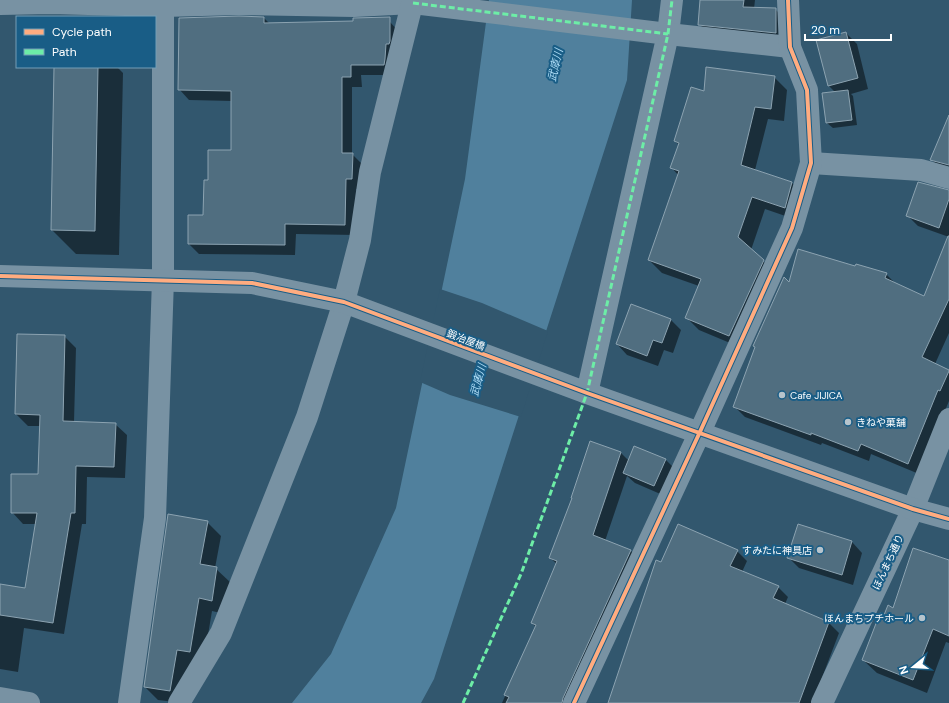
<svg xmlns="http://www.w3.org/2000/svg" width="949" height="703" font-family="'DM Sans','Noto Sans JP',sans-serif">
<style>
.water{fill:#50809d}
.pier{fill:#32576e}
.shadow{fill:#0007}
.building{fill:#506e80;stroke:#8ca3b1}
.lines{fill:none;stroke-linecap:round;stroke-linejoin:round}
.pedestrian{stroke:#7892a3;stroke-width:22}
.minor{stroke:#7892a3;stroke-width:22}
.tertiary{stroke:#7892a3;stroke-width:22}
.quiet{stroke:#6deda7;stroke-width:3;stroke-dasharray:6 3;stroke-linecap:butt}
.cycleway-casing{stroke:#195d86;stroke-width:6}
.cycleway{stroke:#ffac80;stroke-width:4}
.poi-dot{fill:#b7c4cc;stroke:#195d86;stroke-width:1.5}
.labels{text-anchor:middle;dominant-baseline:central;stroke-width:4;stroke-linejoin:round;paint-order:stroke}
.street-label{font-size:10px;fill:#fff;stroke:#195d86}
.poi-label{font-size:10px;fill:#fff;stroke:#195d86;text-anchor:start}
.water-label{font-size:11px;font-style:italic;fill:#abdaf4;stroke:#195d86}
</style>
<rect width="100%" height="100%" fill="#32576e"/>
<path class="water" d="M489,0h143l-5,80 -193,599 -13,24h-129l39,-49 65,-146 69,-329z"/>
<path class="pier" d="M440,289l42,14 66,28 -27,86 -71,-22 -30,-13z"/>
<g class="shadow">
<path d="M708,0h47l-1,9h21l11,11v23l-76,-8 -11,-11z"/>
<path d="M264,18l6,6 120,-2 10,11 -6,42h-33l1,12h-10v67l11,11 -1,24h-6l-1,46 -59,-1 -1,21 -96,-1 -10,-10 15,-28 5,-35 22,-30 1,-50 -43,-1 -10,-11z"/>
<path d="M846,33l11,11 11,45 -17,5 2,2 4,29 -24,3 -6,-5 9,-30 -7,-7z"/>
<path d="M55,67h62l6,6 -4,182 -43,-1 -24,-24z"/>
<path d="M774,77l13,13 -3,31 -16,-2 -13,51 37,13 13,12 -8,25 -32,-11 -14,41 25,23 -34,75 -43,-18 -13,-13 13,-31 -37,-13 -13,-13 29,-85 -6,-7 7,-23 -4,-4 29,-48z"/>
<path d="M949,118v54l-7,-2 -11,-11z"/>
<path d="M949,191v142l-14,31 14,7v30l-30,73 -48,-20 -2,7 -47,-18 -1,2 -76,-28 -10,-10 55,-123 66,-16 30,6 10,10 28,13 25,-60 -31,-11 -10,-10z"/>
<path d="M670,319l11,11 -8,23 -9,-3 -6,16 -31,-11 -10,-11z"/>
<path d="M18,335l46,1 12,12 -2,74 41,2 12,11 -2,43 -38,-1 -1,47h-4l-18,110 -40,-6 -6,44 -18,-3v-84l25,4 11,-65h-13l-11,-12 27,-37 1,-49h-12l-12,-12z"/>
<path d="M591,442l30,11 8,8 36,-2 11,11 -11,26 -30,-13 -8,-7 -22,65 26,10 10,11 -66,141h-73l34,-76 -4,-4 25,-59 -7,-6 23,-59z"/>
<path d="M207,522l14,14 -6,32 15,14 -5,32 -13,-3 -9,54 -13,-2 -7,40 -25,-3 -13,-13z"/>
<path d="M798,525l54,17 10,11 -9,32 -54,-17 -11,-11z"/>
<path d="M737,551l10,10 -5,11 36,15 10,10 -3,7 44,19 10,10 -24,63 7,7h-213l53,-139z"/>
<path d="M949,561v82l-3,-1 -19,51 -50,-20 -14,-13 21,-44 10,-7z"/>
</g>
<g class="building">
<path d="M700,0h44l-1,7 33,1v25l-78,-8z"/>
<path d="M239,16l25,1v6l89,-2v-3l37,-1v24l-1,3h-3l-1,15 -1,6h-33v12h-9v76h11l-1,26h-6l-1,46 -60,-1v21l-97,-1v-29h15l1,-35h4v-30h23v-59l-53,-1 1,-72z"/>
<path d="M846,32l12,46 -30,8 -12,-46z"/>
<path d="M54,67h44l-3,164 -44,-1z"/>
<path d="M706,67l69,9 -4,33 -16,-2 -14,58 51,17 -7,26 -33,-11 -14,40 26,23 -35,76 -44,-18 16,-39 -53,-19 31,-89 -9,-3 9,-25 -5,-2 17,-54 13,4z"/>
<path d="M848,90l4,30 -26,3 -4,-30z"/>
<path d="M949,115v50l-19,-5z"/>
<path d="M918,182l31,8v9l-10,29 -33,-12z"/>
<path d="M948,236h1v63l-27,58 27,13v1l-9,20 -2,-1 -30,74 -47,-20 -3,7 -47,-18v2l-78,-28 22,-60 -2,-1 31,-69 5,5 9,-33 57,17 1,-2 31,9 -2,5 39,18z"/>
<path d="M631,304l40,15 -9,24 -9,-3 -6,16 -31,-12z"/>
<path d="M17,334l48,1 -2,86 53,2 -2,44 -38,-1 -1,47h-4l-18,110 -53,-8v-31l25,4 12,-75h-26v-39h27l2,-59 -25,-1z"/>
<path d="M590,441l31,11 -28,83 38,15 -68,148 -1,5h-56l3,-6 -5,-2 32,-70 -5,-2 26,-62 -8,-3 23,-60h-1z"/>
<path d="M634,446l32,13 -12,27 -31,-13z"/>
<path d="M168,514l40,7 -8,43 17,3 -5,34 -13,-3 -9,54 -13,-2 -7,41 -26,-4z"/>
<path d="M678,524l60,26 -8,16 49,20 -6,12 56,24 -30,81h-191l48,-143 5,2z"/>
<path d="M798,524l54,17 -10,34 -55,-17z"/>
<path d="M913,548l36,12v76l-16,-7 -20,51 -51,-20 18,-47 4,2 4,-10 5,3z"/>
</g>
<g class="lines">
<g class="pedestrian">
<path d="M413,3l255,31"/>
<path d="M587,393l81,-359 4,-34"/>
</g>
<g class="minor">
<path d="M0,4l51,-1 112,3 76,-2 115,2 59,-3"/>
<path d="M668,34l122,13"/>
<path d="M811,163l110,7 28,8"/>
<path d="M0,698l29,5"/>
<path d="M129,703l26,-185 8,-239v-279"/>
<path d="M179,703l42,-70 86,-216 37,-115 16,-62 10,-68 43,-172"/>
<path d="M574,703l125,-269 93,-206 19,-65 -4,-73 -17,-43 -2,-47"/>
<path d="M822,703l91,-194 36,-90"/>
</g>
<path class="tertiary" d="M0,276l252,7 92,19 243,91 326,116 36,10"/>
<g class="quiet">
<path d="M413,3l255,31"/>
<path d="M463,703l58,-129 66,-181 81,-359 4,-34"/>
</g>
<defs>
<g id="cycleway">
<path d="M0,276l252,7 92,19 243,91 326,116 36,10"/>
<path d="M574,703l125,-269 93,-206 19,-65 -4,-73 -17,-43 -2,-47"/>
</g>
</defs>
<use href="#cycleway" class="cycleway-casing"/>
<use href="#cycleway" class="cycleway"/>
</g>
<g class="poi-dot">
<circle cx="782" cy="395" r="4"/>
<circle cx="848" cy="422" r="4"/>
<circle cx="820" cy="550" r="4"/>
<circle cx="922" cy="618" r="4"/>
</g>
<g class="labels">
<g class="street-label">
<text transform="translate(466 340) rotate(21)">鍛冶屋橋</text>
<text transform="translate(888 562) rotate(-65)">ほんまち通り</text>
</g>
<g class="poi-label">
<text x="790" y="395">Cafe JIJICA</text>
<text x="856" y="422">きねや菓舗</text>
<text x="812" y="550" text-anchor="end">すみたに神具店</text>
<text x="914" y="618" text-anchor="end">ほんまちプチホール</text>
</g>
<g class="water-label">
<text transform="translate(555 65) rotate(-77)">武庫川</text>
<text transform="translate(478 380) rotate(-75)">武庫川</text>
</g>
</g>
<rect x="16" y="16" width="140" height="52" fill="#195d86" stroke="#759eb6"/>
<rect x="24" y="29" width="20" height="6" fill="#ffac80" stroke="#759eb6"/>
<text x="52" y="36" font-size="12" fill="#ffffff">Cycle path</text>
<rect x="24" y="49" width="20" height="6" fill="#6deda7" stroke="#759eb6"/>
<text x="52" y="56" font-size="12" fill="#ffffff">Path</text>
<g transform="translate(913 667) rotate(252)" stroke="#195d86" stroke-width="3" paint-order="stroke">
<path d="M0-3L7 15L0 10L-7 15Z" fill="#ffffff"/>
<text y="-6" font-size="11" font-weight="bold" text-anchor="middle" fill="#ffffff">N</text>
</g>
<path d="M805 34v6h86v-6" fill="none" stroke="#ffffff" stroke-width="2"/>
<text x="811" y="34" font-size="12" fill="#ffffff" stroke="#195d86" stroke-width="3" paint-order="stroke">20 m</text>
</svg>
